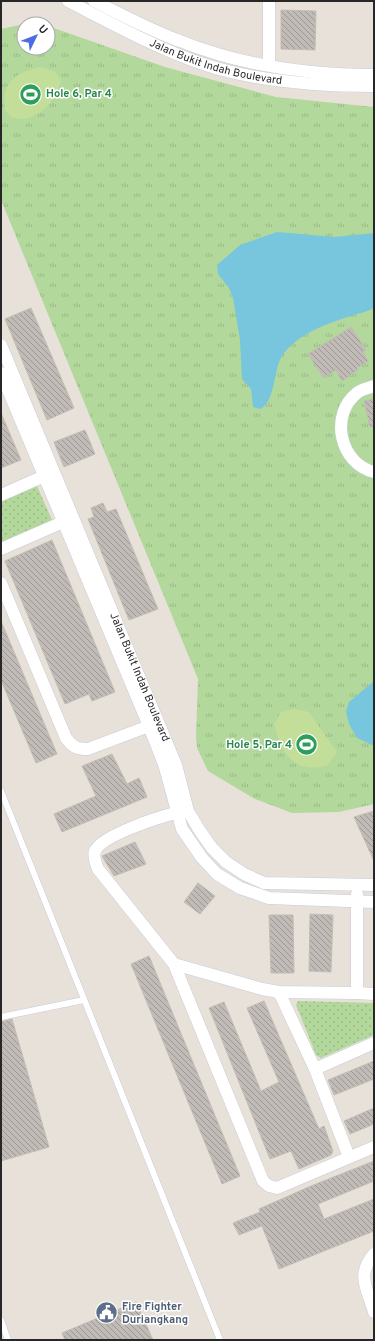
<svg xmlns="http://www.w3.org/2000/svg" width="375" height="1341" font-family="Overpass,sans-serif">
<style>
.grass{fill:url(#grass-tufts)}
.park{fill:url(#park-dots)}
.pitch{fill:#c3de99}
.water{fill:#78c6de}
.building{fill:url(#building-back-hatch);stroke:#c2bdb4}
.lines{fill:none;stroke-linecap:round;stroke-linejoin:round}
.service-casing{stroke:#c8ccd7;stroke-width:7}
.minor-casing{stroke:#c8ccd7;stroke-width:13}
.service{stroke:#fff;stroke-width:6}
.minor{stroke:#fff;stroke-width:12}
.labels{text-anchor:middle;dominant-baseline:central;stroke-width:3;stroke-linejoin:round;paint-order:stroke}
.street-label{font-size:11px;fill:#272727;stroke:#fff}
.leisure-label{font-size:11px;font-weight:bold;fill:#27864d;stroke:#fff;text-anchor:start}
.service-label{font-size:11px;font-weight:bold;fill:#4e5e75;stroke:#fff;text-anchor:start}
</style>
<defs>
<pattern id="grass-tufts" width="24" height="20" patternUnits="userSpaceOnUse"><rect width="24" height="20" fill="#b2d89c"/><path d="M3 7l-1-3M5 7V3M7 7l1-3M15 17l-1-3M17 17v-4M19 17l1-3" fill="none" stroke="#99b986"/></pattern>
<pattern id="park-dots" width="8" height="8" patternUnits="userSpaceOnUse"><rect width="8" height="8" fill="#b2d89c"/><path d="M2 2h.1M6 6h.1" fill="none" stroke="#99b986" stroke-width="1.8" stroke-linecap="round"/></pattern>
<pattern id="building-back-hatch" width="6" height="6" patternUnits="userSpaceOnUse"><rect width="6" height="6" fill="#c0bbb6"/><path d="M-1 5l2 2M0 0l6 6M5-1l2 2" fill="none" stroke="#9c9894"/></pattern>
</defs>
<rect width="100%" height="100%" fill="#e8e1da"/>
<path class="grass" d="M24,24v24h24v-22l117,41 111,30 98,10v697l-35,8 -47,1 -39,-15 -45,-27 -11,-23 -1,-11 2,-58 -197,-479v-171z"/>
<g class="park">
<path d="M37,486l15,34 -51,22v-40z"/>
<path d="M298,1001l76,2v32l-53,23 -5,-3 -20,-50z"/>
</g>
<g class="pitch">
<path d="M40,67l14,4 7,9c-3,20 -25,44 -47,38 -3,-1 -7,-5 -9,-8 -4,-27 9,-37 35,-43z"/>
<path d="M295,709l14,3 28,40 -10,14c-34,7 -45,-11 -53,-42l7,-12z"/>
</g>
<g class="water">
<path d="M277,232l57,5 40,-4v75c-7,4 -15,5 -23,8 -25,8 -54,18 -69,40 -8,12 -7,47 -22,53l-7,-2 -2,-18 -9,-10 -2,-39 -7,-42 -4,-10 -11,-14 -1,-9 23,-20z"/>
<path d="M374,681v65l-17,-8 -8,-14 -3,-12 3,-10z"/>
</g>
<g class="building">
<path d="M281,10l35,1 -1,39 -34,-1z"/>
<path d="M31,308l43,100 -27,12 -42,-101z"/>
<path d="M351,327l15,23 -3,2 5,9 -11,7 1,2 -16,11 -6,-11 -12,8 -16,-24z"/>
<path d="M374,399v28h-4l-6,-26z"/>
<path d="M1,413l20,47 -20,8z"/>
<path d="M85,430l10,24 -31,13 -10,-25z"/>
<path d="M103,503l4,9 9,-3 42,100 -29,11 -41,-101 6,-2 -3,-9z"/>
<path d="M52,540l63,152 -23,9 -3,-7 -24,10 -60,-143z"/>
<path d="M1,621l56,133 -21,9 -35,-83z"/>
<path d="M112,754l15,30 12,-6 8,19 -85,35 -8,-18 42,-18 -14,-30z"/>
<path d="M374,811v50l-20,-44z"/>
<path d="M135,842l11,22 -32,12 -12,-20z"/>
<path d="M198,883l17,13 -15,18 -16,-12z"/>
<path d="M310,914l23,1 -2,57 -22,-1z"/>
<path d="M269,915h24l1,58h-23z"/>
<path d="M149,956l91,220 -18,8 -91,-220z"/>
<path d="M264,1001l55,128 5,-3 9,25 -2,4 -32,14 -8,-18 -21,8 -61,-151 15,-6 37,89 18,-9 -32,-74z"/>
<path d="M12,1019l37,128 -48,14v-139z"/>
<path d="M374,1061v18l-40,16 -6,-15z"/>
<path d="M374,1108v16l-24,10 -6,-13z"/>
<path d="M374,1161v20l-56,23 6,15 50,-20v32l-95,38 -17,-43 -23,9 -6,-12 27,-11 -1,-3 52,-23z"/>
<path d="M136,1302l17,38h-88l-3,-7z"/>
</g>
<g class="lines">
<defs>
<g id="service">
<path d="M1,791l219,549"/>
<path d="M1,1017l83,-17"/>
<path d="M1,1320l7,20"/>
</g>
<g id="minor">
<path id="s1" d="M68,1c43,22 88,47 135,63 54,18 114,22 171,22"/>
<path d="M94,1c28,14 56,29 86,40 60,24 129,34 194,34"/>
<path d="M269,65v-64"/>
<path id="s2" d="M1,345l175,420 12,46 12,20 12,17 14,14 18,12 20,9 110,2"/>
<path d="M1,373l148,353 15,38 18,65 20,29 15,16 23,14 29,10 105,4"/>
<path d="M374,386c-5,2 -13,3 -17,7 -28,22 -17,71 17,79"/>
<path d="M1,495l50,-22"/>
<path d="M1,549l69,-30"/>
<path d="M1,583l65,155c7,9 10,11 22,11l69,-26"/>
<path d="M183,812c-17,2 -81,23 -88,39 -2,6 1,13 3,18l76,95 88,25 17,3 78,1v-99"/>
<path d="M174,964l89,217 6,5 8,2 97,-41"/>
<path d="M279,992l36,77 34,88"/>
<path d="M357,993l17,1"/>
<path d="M315,1069l59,-26"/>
<path d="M374,1254c-18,21 -7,34 0,58"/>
</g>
</defs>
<use href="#service" class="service-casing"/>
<use href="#minor" class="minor-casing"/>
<use href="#service" class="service"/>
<use href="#minor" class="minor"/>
</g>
<defs>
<symbol id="stadium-disc" viewBox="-11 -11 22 22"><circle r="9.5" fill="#2e9e5b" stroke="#fff"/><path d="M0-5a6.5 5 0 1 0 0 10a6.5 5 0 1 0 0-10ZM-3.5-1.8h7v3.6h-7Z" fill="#fff"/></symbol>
<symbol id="civic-disc" viewBox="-11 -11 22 22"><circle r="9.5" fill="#5c6f8a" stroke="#fff"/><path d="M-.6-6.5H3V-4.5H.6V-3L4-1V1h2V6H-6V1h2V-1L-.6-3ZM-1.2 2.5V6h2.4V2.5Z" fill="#fff"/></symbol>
</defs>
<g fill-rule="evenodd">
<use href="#stadium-disc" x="18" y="82" width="25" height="25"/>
<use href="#stadium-disc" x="294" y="732" width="25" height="25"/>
<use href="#civic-disc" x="94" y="1300" width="25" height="25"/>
</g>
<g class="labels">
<g class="street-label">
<text stroke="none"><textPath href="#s1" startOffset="161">Jalan Bukit Indah Boulevard</textPath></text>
<text stroke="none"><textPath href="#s2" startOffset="360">Jalan Bukit Indah Boulevard</textPath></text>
</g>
<g class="leisure-label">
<text x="46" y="94">Hole 6, Par 4</text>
<text x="292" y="745" text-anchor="end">Hole 5, Par 4</text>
</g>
<g class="service-label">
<text x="122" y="1307">Fire Fighter<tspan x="122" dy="13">Duriangkang</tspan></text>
</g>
</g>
<rect width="375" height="1341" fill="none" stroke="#272727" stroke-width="4"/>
<g transform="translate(36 36) rotate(47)"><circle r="19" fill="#ffffff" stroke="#a9a9a9"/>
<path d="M0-3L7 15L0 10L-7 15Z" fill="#4c6ce2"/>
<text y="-6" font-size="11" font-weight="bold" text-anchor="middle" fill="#272727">U</text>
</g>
</svg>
